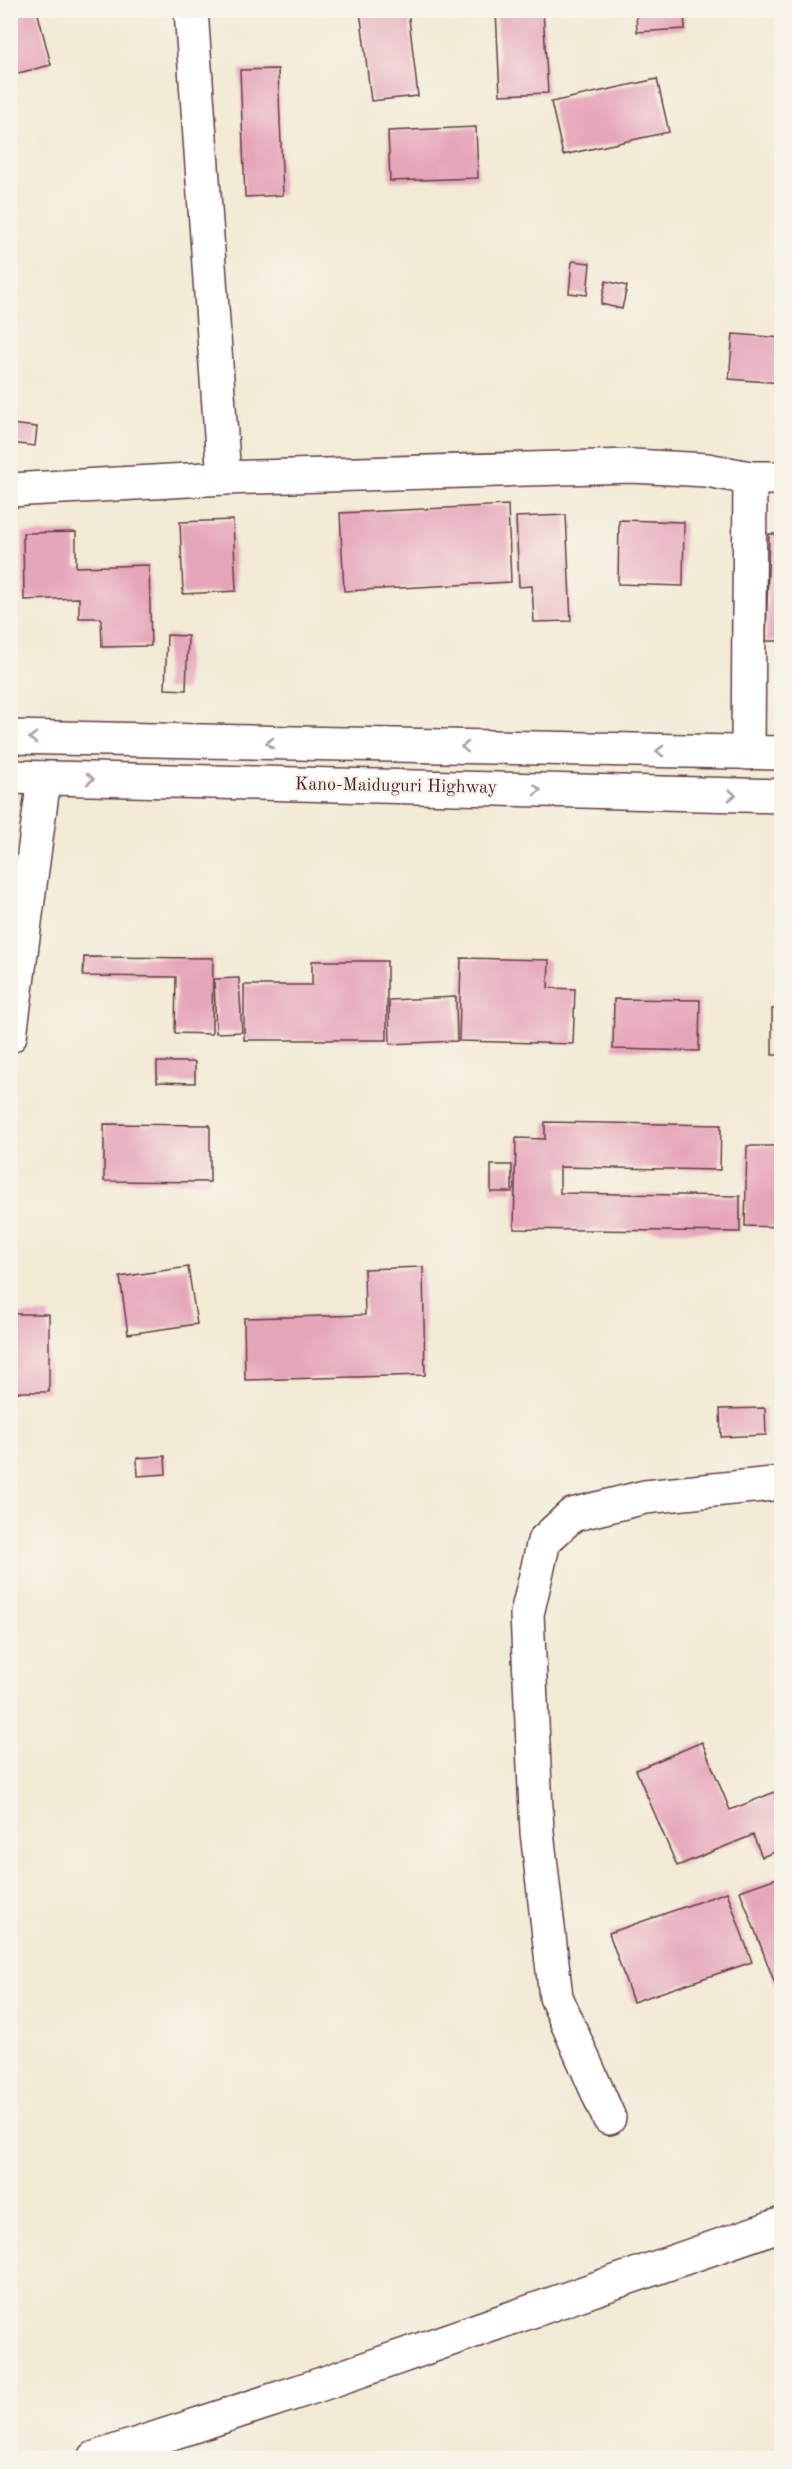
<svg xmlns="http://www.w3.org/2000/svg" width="792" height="2469" font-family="'Old Standard TT',serif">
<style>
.building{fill:#e6a6ba}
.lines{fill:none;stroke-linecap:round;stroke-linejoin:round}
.minor-casing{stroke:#633d44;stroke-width:36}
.trunk-casing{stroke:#633d44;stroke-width:36}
.minor{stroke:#fff;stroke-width:33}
.trunk{stroke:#fff;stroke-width:33}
.oneway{stroke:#ae9aa0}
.labels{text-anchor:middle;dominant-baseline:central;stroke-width:4.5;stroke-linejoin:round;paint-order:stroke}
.street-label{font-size:18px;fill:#4a1f2b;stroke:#f7f3e8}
</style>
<rect width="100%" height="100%" fill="#f7f3e8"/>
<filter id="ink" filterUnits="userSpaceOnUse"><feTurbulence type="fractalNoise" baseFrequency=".0167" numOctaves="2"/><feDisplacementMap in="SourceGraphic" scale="12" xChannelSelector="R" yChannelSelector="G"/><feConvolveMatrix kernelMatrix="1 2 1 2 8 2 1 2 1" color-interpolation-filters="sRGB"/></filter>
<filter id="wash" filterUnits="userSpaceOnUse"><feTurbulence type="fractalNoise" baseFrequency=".008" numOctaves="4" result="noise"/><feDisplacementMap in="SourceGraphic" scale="24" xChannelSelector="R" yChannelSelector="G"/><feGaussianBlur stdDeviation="1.35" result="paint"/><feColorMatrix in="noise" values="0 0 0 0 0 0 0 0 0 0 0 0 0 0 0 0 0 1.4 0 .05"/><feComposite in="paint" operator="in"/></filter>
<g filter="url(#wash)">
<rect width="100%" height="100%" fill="#f2ead4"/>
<g id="blocks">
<g class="building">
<path d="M10,10h27l14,55 -41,10z"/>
<path d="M360,10h48l10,86 -47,5z"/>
<path d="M496,10h47l5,83 -48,2z"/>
<path d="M636,10h48l1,19 -48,3z"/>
<path d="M278,69l5,126 -38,2 -5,-127z"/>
<path d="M657,79l12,53 -106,23 -12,-53z"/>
<path d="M476,127l2,51 -88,3 -2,-50z"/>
<path d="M572,261l18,2 -3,32 -18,-2z"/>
<path d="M606,281l21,5 -5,23 -21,-5z"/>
<path d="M733,334l49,4v45l-53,-4z"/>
<path d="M10,424l27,3 -2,19 -25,-3z"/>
<path d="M508,505l3,77 -167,9 -4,-78z"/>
<path d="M566,515l5,106 -37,1 -2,-36 -13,1 -3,-70z"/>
<path d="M233,520l3,71 -53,3 -3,-72z"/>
<path d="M619,520l65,2 -1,64 -65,-2z"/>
<path d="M76,532v35l73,-2 2,81 -49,1 -1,-29h-22v-20l-55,2 -1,-67z"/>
<path d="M769,534h13v107h-16z"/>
<path d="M167,635l21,1 -2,54 -21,-1z"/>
<path d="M84,957l129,1 -1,76 -37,-1 1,-56 -93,-1z"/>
<path d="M461,958l88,2 -1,28 27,1 -2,55 -114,-3z"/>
<path d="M312,961h75v79h-143v-55h68z"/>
<path d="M239,978l3,54 -26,1 -2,-54z"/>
<path d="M456,997l1,44 -67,3 -1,-44z"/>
<path d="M614,999l86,1 -1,51 -86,-2z"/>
<rect x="772" y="1009" width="10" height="46"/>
<path d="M157,1062h38v21l-38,-1z"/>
<path d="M545,1122l176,3 -1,45 -160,-3v26l180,3v36l-226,-3 2,-91 29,1z"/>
<path d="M104,1124l106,1v57l-106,-1z"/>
<path d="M747,1146h35v81l-37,-1z"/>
<rect x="491" y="1165" width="21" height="27"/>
<path d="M188,1267l9,57 -69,10 -8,-57z"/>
<path d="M423,1267l2,108 -180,5 -1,-62 121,-3 -1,-46z"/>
<rect x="10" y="1314" width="39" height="78"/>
<path d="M765,1408l1,27 -45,2 -1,-28z"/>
<path d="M165,1456l1,18 -28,2 -1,-18z"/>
<path d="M702,1742l28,68 52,-21v60l-20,8 -9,-22 -76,31 -41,-96z"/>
<path d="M782,1876v111l-5,2 -37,-98z"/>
<path d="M727,1892l25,70 -119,40 -24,-69z"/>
</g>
</g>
</g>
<g filter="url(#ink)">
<use href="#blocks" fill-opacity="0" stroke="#633d44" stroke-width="1.5"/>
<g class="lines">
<defs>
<g id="minor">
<path d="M191,10l33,468"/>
<path d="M10,490l214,-12 408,-12 75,4 43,8h32"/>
<path d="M748,753l2,-275"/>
<path d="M10,1036l34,-258"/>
<path d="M609,2118l-53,-121 -19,-165 -10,-218 17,-73 28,-26 73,-18 137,-14"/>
<path d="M95,2458l221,-72 466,-162"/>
</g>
<g id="trunk">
<path d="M10,737l772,16"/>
<path d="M10,777l772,19"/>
</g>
</defs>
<use href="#minor" class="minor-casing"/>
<use href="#trunk" class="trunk-casing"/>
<use href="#minor" class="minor"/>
<use href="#trunk" class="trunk"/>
</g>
<defs><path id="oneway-chevron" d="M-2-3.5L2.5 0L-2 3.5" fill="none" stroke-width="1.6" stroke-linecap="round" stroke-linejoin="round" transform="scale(1.5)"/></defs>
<g class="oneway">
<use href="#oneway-chevron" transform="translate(33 738) rotate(-179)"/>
<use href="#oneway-chevron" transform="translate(270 743) rotate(-179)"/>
<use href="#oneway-chevron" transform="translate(465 747) rotate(-179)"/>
<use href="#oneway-chevron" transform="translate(660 751) rotate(-179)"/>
<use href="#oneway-chevron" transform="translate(90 779) rotate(1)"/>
<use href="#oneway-chevron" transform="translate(537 790) rotate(1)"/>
<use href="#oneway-chevron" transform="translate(732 795) rotate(1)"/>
</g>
</g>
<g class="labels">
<g class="street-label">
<text transform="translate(396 786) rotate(1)">Kano-Maiduguri Highway</text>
</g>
</g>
<rect width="792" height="2469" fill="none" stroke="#f7f3e8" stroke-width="36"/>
</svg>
